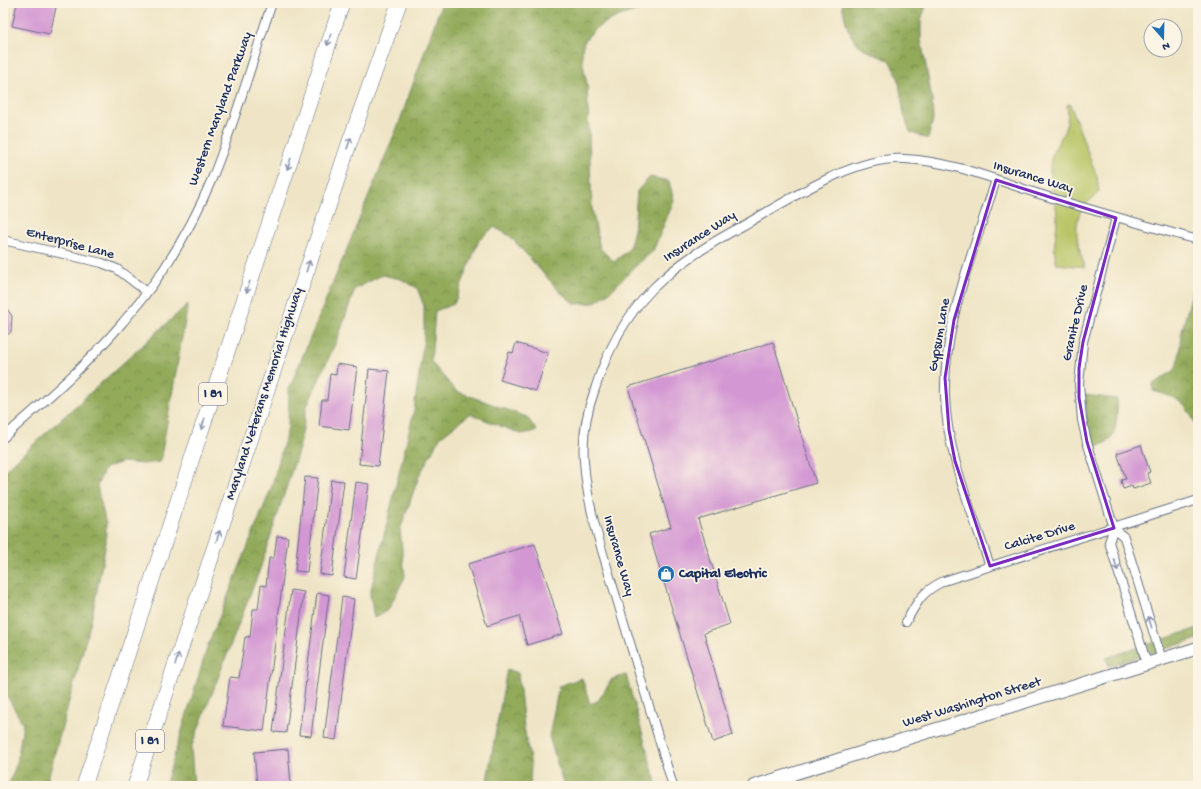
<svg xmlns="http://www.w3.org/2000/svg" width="1201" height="789" font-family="'Gochi Hand',sans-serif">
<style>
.green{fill:#b8c465;stroke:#6a7a62}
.forest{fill:url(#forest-crowns);stroke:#566c5c}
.building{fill:#d397d3}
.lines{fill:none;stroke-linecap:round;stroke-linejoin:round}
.minor-casing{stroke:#656f82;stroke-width:10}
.secondary-casing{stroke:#656f82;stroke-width:14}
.motorway-casing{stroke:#656f82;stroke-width:16}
.minor{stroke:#fff;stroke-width:8}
.secondary{stroke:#fff;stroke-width:12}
.motorway{stroke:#fff;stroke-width:15}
.oneway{stroke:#8d97ae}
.marked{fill:none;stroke:#7b2cbf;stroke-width:3;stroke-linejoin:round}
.labels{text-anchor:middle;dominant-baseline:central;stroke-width:3.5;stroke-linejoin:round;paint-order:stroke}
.shield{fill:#fcf5e5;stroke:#5e6a86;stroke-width:1}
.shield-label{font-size:13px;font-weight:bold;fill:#1b2f5e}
.street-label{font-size:14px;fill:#1b2f5e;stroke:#fcf5e5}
.poi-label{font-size:14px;font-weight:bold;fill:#1b2f5e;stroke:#fcf5e5;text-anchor:start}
</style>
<defs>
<pattern id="forest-crowns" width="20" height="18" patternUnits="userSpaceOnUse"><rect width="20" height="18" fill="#92aa5a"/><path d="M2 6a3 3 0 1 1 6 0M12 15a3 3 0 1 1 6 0" fill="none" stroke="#768b4e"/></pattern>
</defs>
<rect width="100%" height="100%" fill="#fcf5e5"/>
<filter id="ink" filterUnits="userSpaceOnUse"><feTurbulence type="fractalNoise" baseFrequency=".025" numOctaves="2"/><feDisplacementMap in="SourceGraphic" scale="8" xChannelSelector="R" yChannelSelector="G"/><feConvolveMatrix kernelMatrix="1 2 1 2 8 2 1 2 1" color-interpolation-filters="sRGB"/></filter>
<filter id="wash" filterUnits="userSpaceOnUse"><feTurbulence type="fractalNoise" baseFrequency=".012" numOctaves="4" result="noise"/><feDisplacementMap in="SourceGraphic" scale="16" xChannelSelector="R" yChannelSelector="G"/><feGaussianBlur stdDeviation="0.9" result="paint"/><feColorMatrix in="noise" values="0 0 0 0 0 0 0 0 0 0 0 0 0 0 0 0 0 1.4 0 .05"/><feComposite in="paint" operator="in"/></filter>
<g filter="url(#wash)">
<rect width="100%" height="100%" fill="#efe5c6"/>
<path class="green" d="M1070,104l27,73 2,15c-5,6 -14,11 -18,19 -9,17 -2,39 4,56l-28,-3c-6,-18 1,-32 0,-49 -1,-18 -10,-37 -6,-55 2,-12 10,-20 14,-31 3,-8 3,-16 2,-24z"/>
<g class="forest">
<path d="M442,3h227c-27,6 -74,14 -86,42 -3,9 2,30 4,39l5,125 8,39 14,14 15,-13 5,-19 3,-39 13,-14 19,4 5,20 -21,50 -15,13 -28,28 -16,11 -19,1 -15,-12 -50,-56 -16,-9 -15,13 -25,64 -19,7 -4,51 25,29 71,26 10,14 -16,3 -51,-20 -30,23 -21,39 -19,54 5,47 -17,33 -14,8 -4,-24 44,-184 10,-72v-32l-7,-18 -16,-9 -19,-4 -27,14 -16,46 -32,71 -7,39 -40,124 -69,179 3,38h-29l43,-141 63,-156 17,-61 1,-39 110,-266z"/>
<path d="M842,3h85l-6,17v19l11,60 1,21 -5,19 -18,-7 -6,-17 -6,-38 -9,-17c-35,-13 -41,-20 -47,-57z"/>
<path d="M1198,271v158c-13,-27 -16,-30 -45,-38v-7l22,-14 4,-13 2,-23z"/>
<path d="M188,304l-28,158 -18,2 -19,-2 -18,6 -8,18 9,38v19l-15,78 -45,165h-38l9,-23 6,-39 -20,-35v-217z"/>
<path d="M1085,395l32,4c0,18 2,47 -22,46 -12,-11 -9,-34 -10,-50z"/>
<path d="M1198,628v11l-89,27 -3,-8z"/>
<path d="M507,669l11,4 6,54 7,38 -1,21h-44z"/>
<path d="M626,675l31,111h-93l-15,-50 10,-50 23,-8 8,26 8,-3 14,-22z"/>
</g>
<g id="blocks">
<g class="building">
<path d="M17,3h40l-7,31 -38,-8z"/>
<path d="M3,303l9,13 -1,16 -8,6z"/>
<path d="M773,342l43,141 -118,36 32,105 -26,9 29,102 -20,7 -64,-208 22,-7 -43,-140z"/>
<path d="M516,343l32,10 -12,38 -36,-11 9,-28 4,1z"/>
<path d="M337,364l20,3 -8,63 -30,-4 3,-26h5l3,-26 6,1z"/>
<path d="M369,369l20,2 -11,95 -19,-2z"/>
<path d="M1141,445l9,27 -3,1 4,10 -18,6 -1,-3 -9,3 -2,-9 5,-1 -9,-26z"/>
<path d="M305,477l13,1 -11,94 -12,-1z"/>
<path d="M331,480l13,1 -12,95 -12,-2z"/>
<path d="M356,482l13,2 -13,95 -12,-2z"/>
<path d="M277,536l11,1 -24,194 -41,-5 7,-49 9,1 6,-41h5l3,-28h5l3,-24 5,1 3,-28h5z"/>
<path d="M535,544l28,90 -36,11 -8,-29 -32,10 -19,-62z"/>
<path d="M291,590l13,2 -18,141 -13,-1z"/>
<path d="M317,593l12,2 -18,141 -12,-1z"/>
<path d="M342,597l12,2 -18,141 -12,-2z"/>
<path d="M288,749l3,37h-34l-3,-34z"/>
</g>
</g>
</g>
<g filter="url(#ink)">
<use href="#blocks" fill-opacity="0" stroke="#656f82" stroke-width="1"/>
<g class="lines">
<defs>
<g id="minor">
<path d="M1116,218l-33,124 -4,42 3,36 5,22 27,86 10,9 38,123"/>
<path d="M3,240l99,23 15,6 30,23"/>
<path d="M3,438c41,-37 84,-73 120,-116 36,-41 67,-91 88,-141 24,-58 41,-119 61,-178"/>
<path d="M1114,528l-5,14 38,122"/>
<path d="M990,566c-18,-55 -43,-111 -45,-169 -2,-73 29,-148 51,-217"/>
<path d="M906,622c11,-20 16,-31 38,-41l254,-81"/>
<path d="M789,775l4,11"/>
<path d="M673,786c-18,-61 -37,-122 -55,-183 -14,-47 -31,-94 -34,-142 -2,-25 3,-50 11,-72 27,-86 74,-124 151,-165 44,-25 108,-68 159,-65 45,2 89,20 131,34 54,17 108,32 162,47"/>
</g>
<path id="secondary" d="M754,786l444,-138"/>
<g id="motorway">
<path d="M84,786l258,-783"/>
<path d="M135,786l214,-642 50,-141"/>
</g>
</defs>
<use href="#minor" class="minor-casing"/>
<use href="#secondary" class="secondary-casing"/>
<use href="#motorway" class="motorway-casing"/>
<use href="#minor" class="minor"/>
<use href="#secondary" class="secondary"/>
<use href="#motorway" class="motorway"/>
</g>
<defs><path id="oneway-shaft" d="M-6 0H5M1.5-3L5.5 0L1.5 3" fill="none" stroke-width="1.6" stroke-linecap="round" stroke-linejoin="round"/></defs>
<g class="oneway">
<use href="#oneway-shaft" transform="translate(329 40) rotate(108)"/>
<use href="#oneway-shaft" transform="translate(349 143) rotate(-71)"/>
<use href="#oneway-shaft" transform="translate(289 164) rotate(108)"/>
<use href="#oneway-shaft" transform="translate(308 266) rotate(-72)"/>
<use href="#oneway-shaft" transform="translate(248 287) rotate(108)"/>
<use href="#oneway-shaft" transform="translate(203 424) rotate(108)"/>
<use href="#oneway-shaft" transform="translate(218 536) rotate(-72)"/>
<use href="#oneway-shaft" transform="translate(1116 565) rotate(73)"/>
<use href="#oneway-shaft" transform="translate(1150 622) rotate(-106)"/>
<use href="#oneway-shaft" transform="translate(177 659) rotate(-72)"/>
</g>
</g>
<path class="marked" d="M996,180l120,38 -33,124 -4,26v30l8,44 27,86 -124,38 -35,-105 -6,-31 -4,-52 9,-58z"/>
<defs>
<symbol id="shop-disc" viewBox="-11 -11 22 22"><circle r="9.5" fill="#1f6fb2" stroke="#fcf5e5"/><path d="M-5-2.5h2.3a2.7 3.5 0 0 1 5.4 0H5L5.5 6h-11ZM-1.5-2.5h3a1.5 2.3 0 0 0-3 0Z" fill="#fff"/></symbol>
</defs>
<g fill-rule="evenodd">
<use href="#shop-disc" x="656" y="564" width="20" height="20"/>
</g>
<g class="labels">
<g class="shield">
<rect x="199" y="383" width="28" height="22" rx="3"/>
<rect x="136" y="730" width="28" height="22" rx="3"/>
</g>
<g class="shield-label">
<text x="213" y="394">I 81</text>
<text x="150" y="741">I 81</text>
</g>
<g class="street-label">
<text transform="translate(221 109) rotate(-70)">Western Maryland Parkway</text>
<text transform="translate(1033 178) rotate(17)">Insurance Way</text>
<text transform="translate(700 237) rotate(-33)">Insurance Way</text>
<text transform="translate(70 244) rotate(15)">Enterprise Lane</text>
<text transform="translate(1076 323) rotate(-77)">Granite Drive</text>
<text transform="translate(940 335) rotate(-80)">Gypsum Lane</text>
<text transform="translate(265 394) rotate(-72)">Maryland Veterans Memorial Highway</text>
<text transform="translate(1040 537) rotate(-17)">Calcite Drive</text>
<text transform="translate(618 556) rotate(74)">Insurance Way</text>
<text transform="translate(972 703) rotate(-17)">West Washington Street</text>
</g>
<g class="poi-label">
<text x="679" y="574">Capital Electric</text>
</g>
</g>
<rect width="1201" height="789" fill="none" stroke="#fcf5e5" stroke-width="16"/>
<g transform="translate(1163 38) rotate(160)"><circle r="19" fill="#fcf5e5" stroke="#a2a6af"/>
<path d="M0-3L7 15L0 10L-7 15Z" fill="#1f6fb2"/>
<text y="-6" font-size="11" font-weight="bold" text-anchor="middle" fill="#1b2f5e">N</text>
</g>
</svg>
